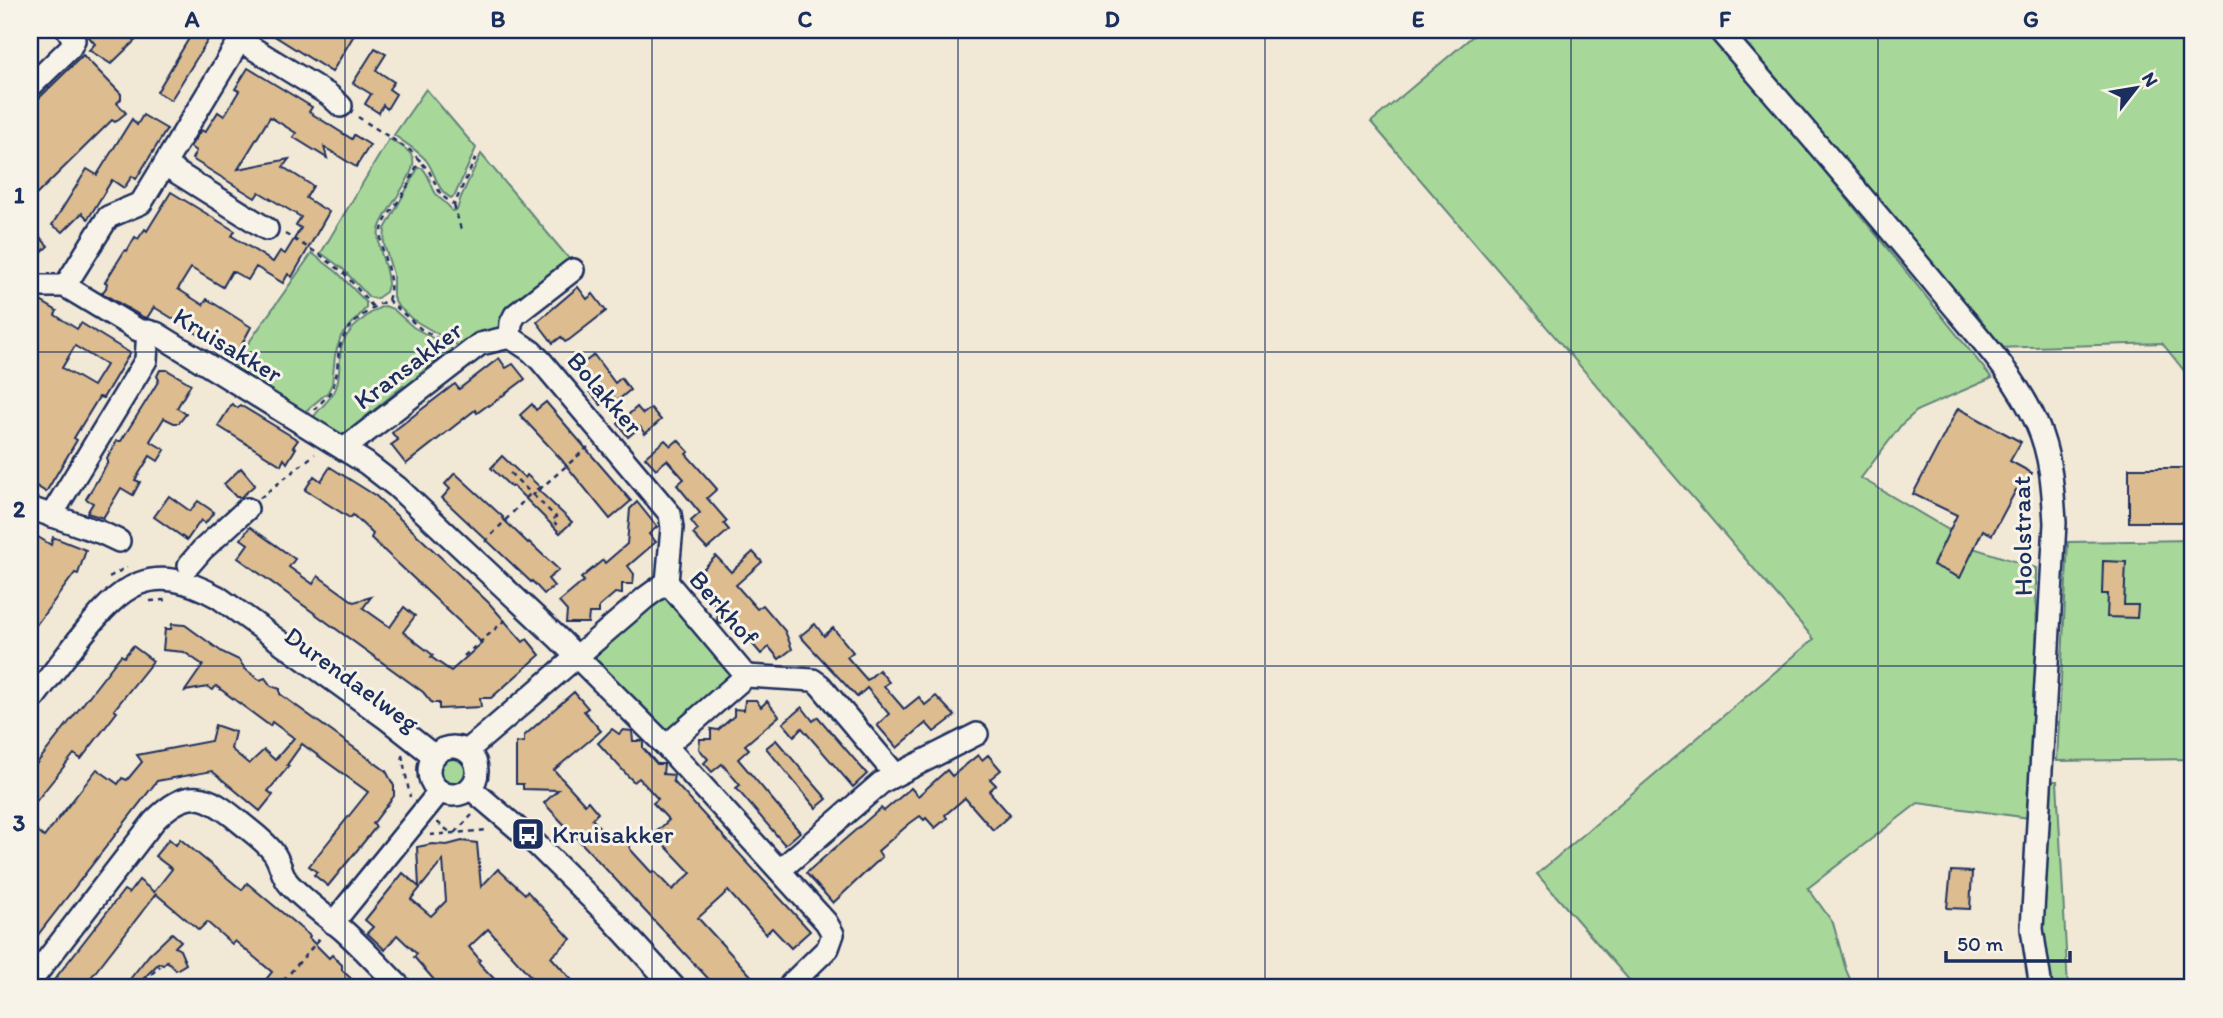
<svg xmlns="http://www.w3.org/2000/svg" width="2223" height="1018" font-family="Itim,sans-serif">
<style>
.green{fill:#a8d899;stroke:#62847c;stroke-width:2}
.building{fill:#ddbc8f;stroke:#1b2f5e;stroke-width:2;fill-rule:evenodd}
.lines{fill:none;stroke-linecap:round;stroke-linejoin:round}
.minor-casing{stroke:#1b2f5e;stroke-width:26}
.path{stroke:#1b2f5e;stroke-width:2.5;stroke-dasharray:5 5;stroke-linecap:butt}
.minor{stroke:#f7f3e8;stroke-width:21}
.grid{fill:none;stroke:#1b2f5e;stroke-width:2;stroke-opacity:0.55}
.labels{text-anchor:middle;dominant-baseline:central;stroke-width:6;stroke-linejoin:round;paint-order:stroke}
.street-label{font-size:26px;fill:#1b2f5e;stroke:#f7f3e8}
.poi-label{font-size:26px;fill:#1b2f5e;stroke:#f7f3e8;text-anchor:start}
.neatline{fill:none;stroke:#1b2f5e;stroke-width:2.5}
.grid-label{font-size:23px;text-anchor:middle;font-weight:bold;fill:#1b2f5e}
</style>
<rect width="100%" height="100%" fill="#f2e8d6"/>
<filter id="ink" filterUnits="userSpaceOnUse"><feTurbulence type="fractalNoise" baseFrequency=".0143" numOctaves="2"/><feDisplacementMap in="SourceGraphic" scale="14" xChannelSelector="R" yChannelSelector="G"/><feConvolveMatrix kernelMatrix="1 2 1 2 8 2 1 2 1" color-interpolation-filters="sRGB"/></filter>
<g filter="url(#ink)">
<g class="green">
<path d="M1480,30h225l118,139 169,209 -74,32 -16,14 -41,54 96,57 -3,7 82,26 1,92 -7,158 -112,-15 -110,85 25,35 13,47 8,18h-218l-99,-114 277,-235 -443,-517z"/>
<path d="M1734,30h459v352l-31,-39 -167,5 -73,-97z"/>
<path d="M426,89l50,59 -21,47 -4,3c-15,-8 -15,-25 -25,-38 -9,-10 -21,-17 -32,-25z"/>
<path d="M389,139c7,4 19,9 23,17 9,16 -30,56 -33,74 -3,18 9,37 9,55l-2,7 -10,7 -7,-2 -26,-28 -22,-16z"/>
<path d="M481,154l90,107 -69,70 -40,17 -50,-29 -15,-14 -4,-8v-23l-9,-30 1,-15 33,-61h4c8,7 8,17 14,26 5,7 12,9 16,17l5,-1 4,-13z"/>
<path d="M312,253l26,20 28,29v6l-25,28 -6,19 -3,29 -4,8 -28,24 -67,-51z"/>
<path d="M385,306l8,3 20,18 43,24v3l-8,-2 -31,24 -1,6 -6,5 -7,-1 -58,48h-7l-25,-16c6,-10 19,-19 23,-30 5,-13 2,-29 6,-43 4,-14 30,-36 43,-39z"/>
<path d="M2193,540v219l-136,2 11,-219z"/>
<path d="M663,595l7,1 62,78 -1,6 -60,51 -9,-1 -69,-71v-4z"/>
<circle cx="453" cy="771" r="14"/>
<path d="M2052,781h5l11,207h-17l-8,-47v-37z"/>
</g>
<g class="building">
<path d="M83,30h63l-35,34 -22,-14 6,-6z"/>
<path d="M194,30h20l-43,70 -14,-8z"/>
<path d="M265,30h92l-25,42z"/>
<path d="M375,48l11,6 -10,16 18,12 -5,7 7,5 -9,15 -4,-4 -4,8 -14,-9 6,-10 -18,-11z"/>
<path d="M83,55l38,39v5l-4,4 9,10 -11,9 -3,-2 -82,81v-94z"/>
<path d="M248,68l64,39 -3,5 43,27 2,-4 16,10 -14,22 -32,-20 3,11 -34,-21 3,-4 -26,-16 -32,52 51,-10 -6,8 30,19 -7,12 23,14 -37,65 -4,-3 -5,9 -27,-16 -8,13 -16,-9 -9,16 -32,-19 -13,21 25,16 4,-6 44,28 -16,30 -81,-50 -7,11 -4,-1 -41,-24 4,-5 1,-5 -2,-1 20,-32 2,1 8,-14 3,2 7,-10 2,2 24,-39 64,39 -3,5 41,26 7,-11 5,3 16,-26 -5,-3 5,-8 -42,-25 -4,6 -63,-39 4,-8 -6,-4 11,-17 4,2 13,-20 6,4 15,-25 -4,-2z"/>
<path d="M143,115l24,14 -31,50 -4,-3 -8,12 -12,-8 -24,39 -6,-6 -19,19 -11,-7 35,-56 10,6 35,-56 5,6z"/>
<path d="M30,226l18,20 -18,17z"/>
<path d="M578,287l9,12 6,-5 13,17 -37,29 -4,2 -4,-5 -8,6 -16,-21z"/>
<path d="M30,299h7l20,12 -2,4 22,14 4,-6 49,30 -27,45 -4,-1 -25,41 3,2 -31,52 -16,-10zM75,346l31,19 -13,21 -31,-18z"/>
<path d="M594,355l21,28 6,-5 9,12 -13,11 -5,-6 -11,10 -11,-13 3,-2 -17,-21z"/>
<path d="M499,358l7,10 7,-4 12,15 -36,27 -1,-1 -11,8 -2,-3 -69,54 -15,-19 7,-5 -6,-7 3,-3 57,-44 3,-2 4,5z"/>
<path d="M160,370h7l24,14 -14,24 9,6 -7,9h-5l-10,-5 -14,23 15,9 -7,11 -8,-5 -15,24 5,2 -7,13 -12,-7 -18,30 -16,-5 6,-10 -7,-4 22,-37 -1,-4 10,-17h4l29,-46 9,-15 -2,-4z"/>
<path d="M546,402l85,99 -21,18 -49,-60 -41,-44 12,-11 4,6z"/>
<path d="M232,404l6,4 2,-3 58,35 -5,7 3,1 -9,15 -3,-4 -3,6 -63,-39z"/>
<path d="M637,407l6,7 8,-6 10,12 -16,14 -5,-7 -12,10 -10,-13z"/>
<path d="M1958,408l63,34 -11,19 22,12 -11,20 -5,-3 -24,45 -9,-5 -23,48 -27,-13 24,-50 -44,-21z"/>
<path d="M665,440l6,6 7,-6 11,12 -3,2 31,35 -10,9 20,23 -3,3 5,6 -22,19 -14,-15 5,-4 -7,-9 9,-8 -23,-28 7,-6 -17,-19 -11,9 -11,-12z"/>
<path d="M502,456l23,22 2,-3 13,12 -3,2 35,33 -12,11 -47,-47 -2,1 -20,-19z"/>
<path d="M330,467l46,29 113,107 34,39 4,-3 13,16 -49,43h-11l1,9 -42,2v-6h-7l-9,-11 -185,-134 10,-14 -7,-5 9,-12 45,32 -6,8 24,17 5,-8 36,26 17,-5 -8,11 27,19 14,-20 11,9 -12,16 30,23 -2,2 20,14 31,-28 -111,-105 2,-4 -20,-19 -3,3 -45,-28 9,-14 7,5z"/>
<path d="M241,468l14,17 -14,12h-5l-12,-13z"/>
<rect x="2129" y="468" width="64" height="54"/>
<path d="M455,473l48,44 -1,1 26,25 1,-1 30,28 -11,9 6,7 -10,8 -12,-13 -1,1 -89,-84 8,-9 -5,-5z"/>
<path d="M169,496l21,15 8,-10 16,11 -9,12 -4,-4 -14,20 -33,-23z"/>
<path d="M637,502l20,25 -8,7 7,8 -28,24 6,8 -1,10h-11v10l-7,-1 -16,14v6h-10l-1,10h-22l1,-12 -8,-9 25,-21 -3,-3 22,-18 2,3 22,-19 3,-35z"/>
<path d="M30,532l21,13 2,-8 33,13 -8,24 -3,-1 -45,60z"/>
<path d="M753,552l9,10 -26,23 21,24 6,-4 22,26 7,18 -13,10 -10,-12 -8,7 -23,-27 -5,4 -7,-8 -7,1 -2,-3 1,-7 -3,-3 3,-3 -25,-29 23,-23 15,16z"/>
<path d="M2103,561l23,1 -2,43h14l-1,13 -30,-1 1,-23h-6z"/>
<path d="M172,624l13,1 37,27 17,8 6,9 13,10 2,1 5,-2 6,8 9,3v5l106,77 8,15v10l-21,28 3,3 -48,59 -14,-11 3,-3 -8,-6 59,-74 -66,-48 -15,21 2,1 -21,25 5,4 -13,16 -48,-40 -55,10 -127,164v-119l14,11 53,-68 21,15 4,-6 5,2 15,-18 -5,-7 74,-14 4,-16 20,7 -4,17 18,15 15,-14 11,10 19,-22 -22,-16 -2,4 -54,-40 -3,4 -5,-3 -23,4 18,-26 -19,-13 -21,-2 2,-21h6z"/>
<path d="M815,624l9,12 9,-8 20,24 -6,5 20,23 12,-10 10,12 -5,4 20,23 15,-12 6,8 11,-9 19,20 -21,16 -8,-9 -29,25 -20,-23 12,-11 -22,-26 -10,9 -57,-61z"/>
<path d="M133,646l20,15 -39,49 3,2 -36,47 -7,-5 -44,55v-37l91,-117 3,2z"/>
<path d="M574,692l14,16 -4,3 17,20 -47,39 31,34 3,-3 10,12 -6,6 22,24 8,-7 8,8v5l22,24 2,-2 18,19 19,-17 -37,-39 15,-14 -16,-17 5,-4 -19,-21 -5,4 -6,-6 -30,-33 14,-14 7,5 4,-4 9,1 1,10h10v7l14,16h7l-1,10 11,1 -1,6 137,150 -19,17 -19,-20 -6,6 -38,-43 -30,27 57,62 -9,8h-29l-173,-185 14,-13 -35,-1v-5h-7v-41l8,-1v-6z"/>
<path d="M745,700h11l5,7 6,-6 12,15 -34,29 4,4 -11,10 62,73 -15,13 -49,-57 4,-3 -18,-21 -10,8 -8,-9 4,-4 -9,-10 1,-10h11v-10l7,1 16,-14v-7l10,1z"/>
<path d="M802,707l11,14 5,-4 49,57 -14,13 -51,-59 -8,8 -11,-13z"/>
<path d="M776,740l51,59 -11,9 -50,-60z"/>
<path d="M978,755l4,5 6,-5 13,15 -11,9 6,6 -7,6 21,24 -17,15 -28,-32 -20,17 2,3 -12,10 -9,-10 -2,2 -4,-4 -11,8 -31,27 4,6 -49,46 -27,-30 75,-65 3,3 27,-23 7,8 29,-26 5,6z"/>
<path d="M169,839l7,6 4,-6 62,51 5,-7 63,53 -1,2 20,20 3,-3 10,10v5l19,18h-102l13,-16 -37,-31 -3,3 -25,-22 -8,8 -43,-36 -67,86 10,8h-34l-11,-8 70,-90 5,3 10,-13 15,12 18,-23 -17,-13z"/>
<path d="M462,841l15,2 4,44 17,-18 27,25 2,-3 44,48 -20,18 28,31h-23l-8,-7 -7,7 -53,-59 -19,18 11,13 -2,2 25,26h-62l-27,-31 3,-3 -20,-19 -12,15 -18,-17 6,-6 -8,-7 38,-47 16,14 -2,-40 15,-3 15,1zM443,860l3,41 -15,15 -20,-17z"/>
<path d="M1951,871l21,1 -2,37 -23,-1z"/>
<path d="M172,933l9,8 -6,6 5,3 6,14 -10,6 -9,-9 -4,4 -4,-2 -22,22 -7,-6 19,-24z"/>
</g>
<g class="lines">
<defs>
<g id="minor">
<path d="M1719,30c74,86 149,172 221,260 34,42 75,84 97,134 14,31 16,65 18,99l-23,406 9,59"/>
<path d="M241,41l88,54 12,11"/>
<path d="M30,87l40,-39 4,-8 -6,-10"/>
<path d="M165,165l102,64"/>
<path d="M573,270l-58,45 -4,8 -1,14 21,14 10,10 129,153 2,14 -5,54"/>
<path d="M30,286h35l43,-69 33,-14 105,-173"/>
<path d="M65,286l73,44 18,3 210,130 31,24 161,151 108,108 160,176 7,12 -5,14 -37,36"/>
<path d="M344,449l136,-105 30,-7"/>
<path d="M30,508l72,25 17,8"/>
<path d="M51,516l95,-156 2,-29"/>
<path d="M189,565l13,-15 45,-41"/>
<path d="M746,676l67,4 7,5 75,89"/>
<path d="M30,703c16,-22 33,-43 49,-64 43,-55 71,-79 139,-42l169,122 47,37"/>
<circle cx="453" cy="771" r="24"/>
<path d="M467,751l178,-153 22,-16 79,94 -80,70"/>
<path d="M470,788l67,57 71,70 67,73"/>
<path d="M780,870l102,-88 95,-48"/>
<path d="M333,923l107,-132"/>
<path d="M30,982l124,-161c34,-35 53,-27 87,2 11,9 24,18 32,29 8,10 8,24 17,33 16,17 36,31 54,46 20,18 38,38 57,57"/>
</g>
</defs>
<use href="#minor" class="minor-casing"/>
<g class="path">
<path d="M358,117l53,34 18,20 12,24 13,10 22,-48"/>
<path d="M454,205l8,28"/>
<path d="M285,234l34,20 25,19 29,34"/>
<path d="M388,300l33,29 29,16"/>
<path d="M314,410c6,-7 14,-13 18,-21 6,-12 5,-26 7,-39 4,-23 29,-41 49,-50 8,-23 -7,-41 -7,-64 1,-17 14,-28 22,-42 7,-11 11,-23 17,-35"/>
<path d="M510,473l23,22 55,-48"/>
<path d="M533,495l23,22 -4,3 5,5"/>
<path d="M260,498l55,-44"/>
<path d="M485,542l46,-49"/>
<path d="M109,577l18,-10"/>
<path d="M150,601l15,-1"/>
<path d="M464,656l45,-39"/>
<path d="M402,755l8,42"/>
<path d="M484,760l2,17"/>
<path d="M420,768l2,14"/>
<path d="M437,822l14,11"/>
<path d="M455,833l17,-18"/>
<path d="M430,835l59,-5"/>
<path d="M137,988l23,-22"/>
<path d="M277,988l45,-52"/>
</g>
<use href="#minor" class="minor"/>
</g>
</g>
<path class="grid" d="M345,30v958M652,30v958M958,30v958M1265,30v958M1571,30v958M1878,30v958M30,352h2163M30,666h2163"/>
<defs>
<symbol id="bus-square" viewBox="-11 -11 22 22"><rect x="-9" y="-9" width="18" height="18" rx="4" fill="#1b2f5e" stroke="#f7f3e8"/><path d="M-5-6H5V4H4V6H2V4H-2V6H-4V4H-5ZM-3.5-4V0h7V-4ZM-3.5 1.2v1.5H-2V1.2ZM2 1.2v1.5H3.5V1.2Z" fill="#fff"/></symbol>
</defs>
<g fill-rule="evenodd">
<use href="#bus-square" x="509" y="815" width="38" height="38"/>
</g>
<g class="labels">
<g class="street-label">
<text transform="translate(228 345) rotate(31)">Kruisakker</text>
<text transform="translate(408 365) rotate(-37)">Kransakker</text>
<text transform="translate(605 393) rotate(49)">Bolakker</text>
<text transform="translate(2022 536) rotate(-91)">Hoolstraat</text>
<text transform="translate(724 608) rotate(49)">Berkhof</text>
<text transform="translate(352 679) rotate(36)">Durendaelweg</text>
</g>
<g class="poi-label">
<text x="552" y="834">Kruisakker</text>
</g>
</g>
<rect width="2223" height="1018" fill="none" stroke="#f7f3e8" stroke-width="77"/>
<g transform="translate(2136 88) rotate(59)" stroke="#f7f3e8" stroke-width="5" paint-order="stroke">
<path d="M0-5L12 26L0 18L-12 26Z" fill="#1b2f5e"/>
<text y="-10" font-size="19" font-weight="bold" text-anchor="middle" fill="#1b2f5e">N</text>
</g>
<path d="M1946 951v10h124v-10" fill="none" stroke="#1b2f5e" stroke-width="3.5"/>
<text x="1957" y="951" font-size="21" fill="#1b2f5e" stroke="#f7f3e8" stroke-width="5" paint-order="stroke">50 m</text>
<rect x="38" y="38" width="2146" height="941" class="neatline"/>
<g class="grid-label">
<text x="192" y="27">A</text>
<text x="498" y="27">B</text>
<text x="805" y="27">C</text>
<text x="1112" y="27">D</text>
<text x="1418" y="27">E</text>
<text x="1725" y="27">F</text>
<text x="2031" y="27">G</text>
<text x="19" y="203">1</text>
<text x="19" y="517">2</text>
<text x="19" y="831">3</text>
</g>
</svg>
